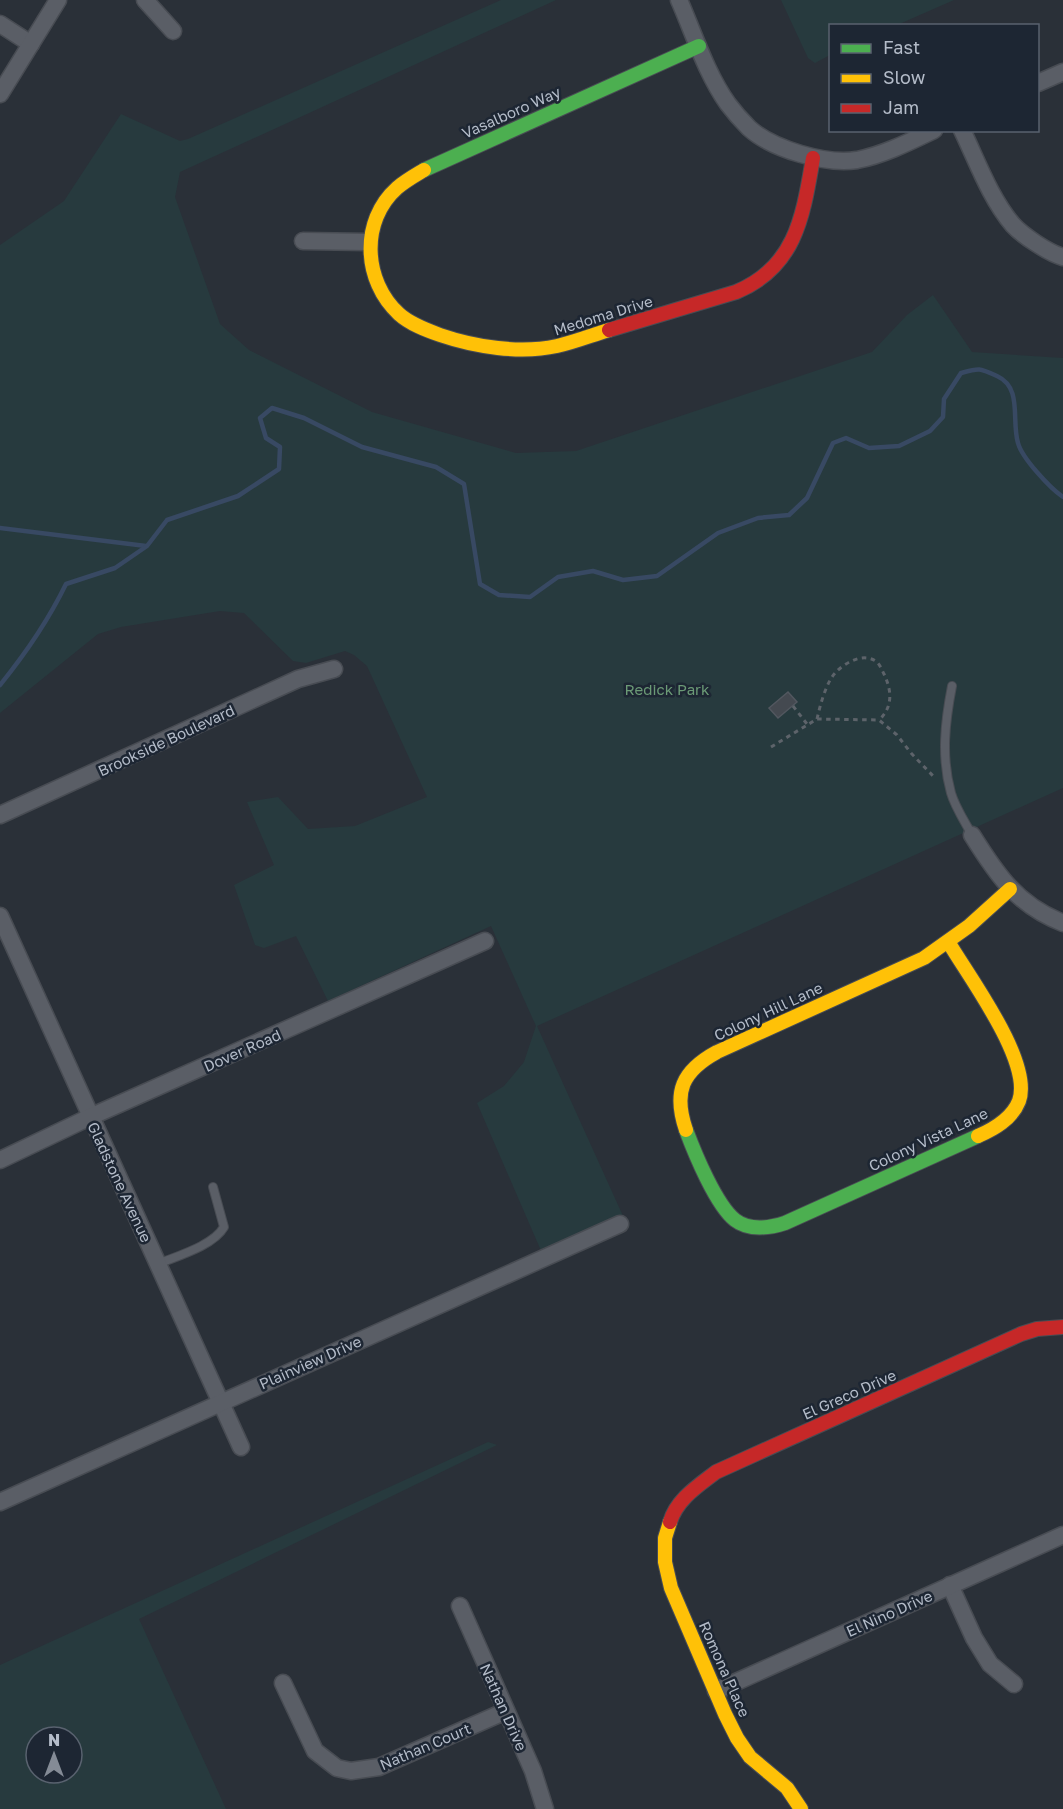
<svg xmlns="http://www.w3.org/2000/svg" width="1063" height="1809" font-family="'Golos Text',sans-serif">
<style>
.green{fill:#273a3e;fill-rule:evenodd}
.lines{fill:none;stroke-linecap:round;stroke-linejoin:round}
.stream{stroke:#384963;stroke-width:4.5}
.building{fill:#444950;stroke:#52575f;stroke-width:1.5}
.lane-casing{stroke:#484c53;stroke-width:10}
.street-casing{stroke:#484c53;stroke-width:19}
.fast-casing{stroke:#484c53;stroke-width:16}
.slow-casing{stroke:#484c53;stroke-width:16}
.jam-casing{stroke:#484c53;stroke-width:16}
.path{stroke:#5d636a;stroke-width:3;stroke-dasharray:4.5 4.5;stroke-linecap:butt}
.lane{stroke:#5a5e66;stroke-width:8}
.street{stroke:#5a5e66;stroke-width:16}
.fast{stroke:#4caf50;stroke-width:14}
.slow{stroke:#ffc107;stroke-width:14}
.jam{stroke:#c62828;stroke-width:14}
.labels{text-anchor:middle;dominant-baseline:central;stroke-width:5;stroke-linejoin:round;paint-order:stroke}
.street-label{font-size:15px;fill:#b4bcc9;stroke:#1d2633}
.park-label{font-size:15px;fill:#6b9a76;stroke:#1d2633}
</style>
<rect width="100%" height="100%" fill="#2a3038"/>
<g class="green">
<path d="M501,0h55l-376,172 -5,25 45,127 29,26 123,62 144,41 60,-2 296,-99 35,-37 26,-20 39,57 91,6v430l-526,238 86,190 -81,37 -65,-150 27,-17 20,-24 12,-36 -45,-100 -163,75 -32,-65 -32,12 -9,-3 -21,-60 40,-20 -27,-63 31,-5 30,32 47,-3 72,-29 -60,-131 -13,-11 -9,-4 -39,12 -13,-2 -49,-48 -24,-2 -99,16 -23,7 -98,79v-468l64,-44 57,-87 59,27 8,-2z"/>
<path d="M781,0h173l-57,25 -67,1v29l-15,8 -7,-5z"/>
<path d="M488,1442l9,3 -358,174 87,190h-226v-144zM36,1737h36v36h-36z"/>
</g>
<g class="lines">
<g class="stream">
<path d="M0,528l146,18"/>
<path d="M0,685c26,-32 48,-64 66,-101l49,-16 32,-22 20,-26 71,-24 41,-27 1,-22 -14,-9 -6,-20 12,-10 32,10 58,29 74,20 28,17 16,100 19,11 31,2 28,-20 35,-6 30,9 34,-4 61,-43 40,-15 31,-3 18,-17 26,-55 13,-5 23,10 30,-2 31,-15 13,-14 1,-18 17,-26c19,-5 18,-5 36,3 26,12 14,44 21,67 4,15 32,45 45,54"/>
</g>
</g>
<path class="building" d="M788,692l9,10 -19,16 -9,-10z"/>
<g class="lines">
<defs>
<g id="lane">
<path d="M952,686c-7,36 -11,71 -1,107 4,14 14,29 21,42"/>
<path d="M158,1264c19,-8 55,-18 66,-37l-11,-40"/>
</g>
<g id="street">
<path d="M145,0l28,31"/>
<path d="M679,0c15,34 27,73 49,104 6,8 14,17 21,24 23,21 77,37 108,32 26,-5 52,-18 77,-30"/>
<path d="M0,24l31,20"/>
<path d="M1038,83l25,-11"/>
<path d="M0,94l58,-94"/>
<path d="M962,130c15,31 28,68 51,95 10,11 36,28 50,32"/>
<path d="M303,241l65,1"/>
<path d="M0,815l298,-136 36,-10"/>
<path d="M972,835c25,40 45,70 91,88"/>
<path d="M0,916l241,531"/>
<path d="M0,1160l90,-43 395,-176"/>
<path d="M0,1502l620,-278"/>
<path d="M950,1585l24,53 16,26 24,20"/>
<path d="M460,1606l73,165 12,38"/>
<path d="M283,1683l32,68 22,17 14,3 28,-4 127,-56"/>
<path d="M716,1691l347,-156"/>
</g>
<g id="fast">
<path d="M424,170l275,-124"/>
<path d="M686,1130c9,24 30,75 49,90 14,11 35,8 50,3l193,-87"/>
</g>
<g id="slow">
<path d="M424,170c-10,6 -19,11 -27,18 -37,33 -34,93 2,126 11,10 27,16 41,21 35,12 80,19 117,11 18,-4 35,-11 52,-16"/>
<path d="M949,943c20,34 84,119 70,158 -7,18 -25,28 -41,35"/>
<path d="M686,1130c-13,-38 -4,-59 31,-78l207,-94 45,-32 41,-37"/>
<path d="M670,1522l-5,16v24l6,26 54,126 12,24 13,19 37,31 14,21"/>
</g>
<g id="jam">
<path d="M609,330l127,-38c60,-25 67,-76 77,-134"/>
<path d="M670,1522c7,-23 28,-36 46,-50l305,-138 16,-5 26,-2"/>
</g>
</defs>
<use href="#lane" class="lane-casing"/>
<use href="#street" class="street-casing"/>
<use href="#fast" class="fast-casing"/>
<use href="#slow" class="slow-casing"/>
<use href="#jam" class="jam-casing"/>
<g class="path">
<path d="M793,706l14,18"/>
<path d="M817,719c3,-13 9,-37 19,-47 10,-10 28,-20 41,-10 3,3 5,8 7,12 8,17 9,33 -5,46"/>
<path d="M771,747l46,-28 62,1 18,15 14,18 24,25"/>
</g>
<use href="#lane" class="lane"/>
<use href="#street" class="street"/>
<use href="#fast" class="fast"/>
<use href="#slow" class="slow"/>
<use href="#jam" class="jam"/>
</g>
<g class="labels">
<g class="street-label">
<text transform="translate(511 112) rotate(-24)">Vasalboro Way</text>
<text transform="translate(603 315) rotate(-17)">Medoma Drive</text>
<text transform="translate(166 740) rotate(-25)">Brookside Boulevard</text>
<text transform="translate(768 1011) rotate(-25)">Colony Hill Lane</text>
<text transform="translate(242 1050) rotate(-24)">Dover Road</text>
<text transform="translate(928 1139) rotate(-25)">Colony Vista Lane</text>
<text transform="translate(120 1182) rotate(65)">Gladstone Avenue</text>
<text transform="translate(310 1362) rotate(-24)">Plainview Drive</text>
<text transform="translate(849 1394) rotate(-24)">El Greco Drive</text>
<text transform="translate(889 1613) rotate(-24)">El Nino Drive</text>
<text transform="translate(725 1669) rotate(66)">Romona Place</text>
<text transform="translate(504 1707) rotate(66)">Nathan Drive</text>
<text transform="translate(425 1746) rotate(-23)">Nathan Court</text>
</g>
<g class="park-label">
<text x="667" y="689">Redick Park</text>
</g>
</g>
<rect x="829" y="24" width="210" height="108" fill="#1d2633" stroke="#59626f" stroke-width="1.5"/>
<rect x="841" y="44" width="30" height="9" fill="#4caf50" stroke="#59626f" stroke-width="1.5"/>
<text x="883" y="54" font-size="18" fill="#b4bcc9">Fast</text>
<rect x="841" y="74" width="30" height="9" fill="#ffc107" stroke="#59626f" stroke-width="1.5"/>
<text x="883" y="84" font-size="18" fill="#b4bcc9">Slow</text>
<rect x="841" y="104" width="30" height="9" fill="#c62828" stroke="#59626f" stroke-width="1.5"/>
<text x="883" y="114" font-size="18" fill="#b4bcc9">Jam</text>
<g transform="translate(54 1755)"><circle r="28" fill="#1d2633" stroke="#59626f" stroke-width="1.5"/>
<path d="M0-4.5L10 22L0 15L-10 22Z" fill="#848b96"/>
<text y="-9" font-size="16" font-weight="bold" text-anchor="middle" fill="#b4bcc9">N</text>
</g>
</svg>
